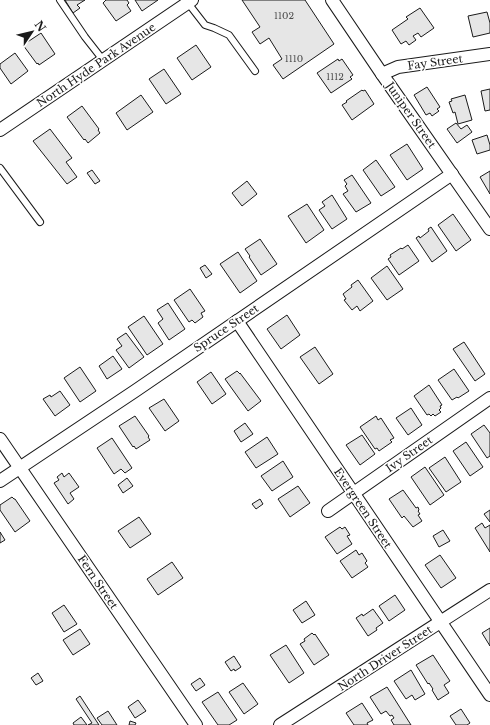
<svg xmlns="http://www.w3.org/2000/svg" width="490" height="725" font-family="'Libre Baskerville',serif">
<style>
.building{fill:#e6e6e6;stroke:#1a1a1a}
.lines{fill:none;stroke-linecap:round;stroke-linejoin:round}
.lane-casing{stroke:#1a1a1a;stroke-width:8}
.street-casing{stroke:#1a1a1a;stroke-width:14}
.lane{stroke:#fff;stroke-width:6}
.street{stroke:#fff;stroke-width:12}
.labels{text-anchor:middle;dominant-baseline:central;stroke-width:3;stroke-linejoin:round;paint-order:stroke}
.number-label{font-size:9px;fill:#4d4d4d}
.street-label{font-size:11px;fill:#1a1a1a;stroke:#fff}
</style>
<rect width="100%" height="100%" fill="#fff"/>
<g class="building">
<path d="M65,0h20l-8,5 3,3 -7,5z"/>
<path d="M106,0h21l2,3 -2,2 4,6 -15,10 -13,-18z"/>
<path d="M135,0h23l-16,11z"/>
<path d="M242,0h63l29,44 -51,35 -10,-14 9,-6 -13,-21 -9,6 -8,-12 8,-5z"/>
<path d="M420,8l14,20 -13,9 -3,-4 -5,3 3,4 -7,5 -3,-4 -5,3 -9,-14 16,-11 -2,-2z"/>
<path d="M487,12l3,11v10l-17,4 -5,-21z"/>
<path d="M41,33l14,21 -16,11 -1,-2 -1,1 -14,-19z"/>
<path d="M196,45l15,22 -19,13 -15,-22z"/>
<path d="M15,53l13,18 -17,13 -11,-16v-4z"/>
<path d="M338,59l1,2 3,-2 11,16 -3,2 2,2 -21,14 -14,-20z"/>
<path d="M164,69l17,25 -15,10 -17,-25z"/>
<path d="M427,87l13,20 -3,2 2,2 -7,5 -2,-3 -4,2 -12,-20z"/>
<path d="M490,89v21l-5,1 -4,-20z"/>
<path d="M362,90l1,1 2,-1 9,14 -22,16 -10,-15 5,-3 -1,-1z"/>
<path d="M141,95l12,17 -26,18 -11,-17z"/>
<path d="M465,95l7,25 -14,4 -3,-12 -2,1 -4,-11 3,-1 -1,-2z"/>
<path d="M82,106l17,23 -1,1 2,3 -12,10 -3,-4 -1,1 -17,-23z"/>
<path d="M456,123l5,6 6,-4 5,7 -15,11 -10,-14z"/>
<path d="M50,129l22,29 -6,4 11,15 -10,7 -34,-43z"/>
<path d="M487,135l3,10v5l-13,4 -5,-14z"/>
<path d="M407,144l16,25 -16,11 -17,-25z"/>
<path d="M376,160l19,27 -14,9 -18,-26z"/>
<path d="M92,170l8,11 -5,3 -8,-11z"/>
<path d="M490,171v23l-10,-17z"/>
<path d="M352,175l19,28 -15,9 -13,-18 5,-3 -3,-5 2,-2 -3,-4z"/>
<path d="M247,181l10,13 -15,12 -10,-13z"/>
<path d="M332,195l15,24 -15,10 -13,-19 6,-4 -3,-4z"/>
<path d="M307,204l17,26 -18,13 -18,-27z"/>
<path d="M453,214l18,26 -15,11 -18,-26z"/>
<path d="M431,227l16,24 -15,11 -16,-24 3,-2 1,2 9,-7 -1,-2z"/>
<path d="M260,239l17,25 -16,11 -12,-18 1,-1 -5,-7z"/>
<path d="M408,245l11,16 -20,14 -11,-16 3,-2 -1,-2 11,-7 1,1z"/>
<path d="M238,252l19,29 -17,12 -20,-29z"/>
<path d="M205,265l7,9 -6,4 -6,-10z"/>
<path d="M387,266l16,23 -16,11 -16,-22z"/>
<path d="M358,280l15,21 -13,10 -3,-5 -5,4 -8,-10 2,-1 -3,-5 9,-7 -1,-2z"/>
<path d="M190,289l15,22 -4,2 2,4 -8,6 -3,-3 -3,2 -15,-22z"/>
<path d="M168,303l17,26 -16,11 -11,-17 5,-4 -6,-9z"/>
<path d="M287,315l13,20 -19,14 -14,-20z"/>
<path d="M144,316l19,28 -16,11 -19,-28z"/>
<path d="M126,333l18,24 -15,11 -13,-18 6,-4 -5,-7z"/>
<path d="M464,342l21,32 -10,7 -22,-32z"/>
<path d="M315,347l18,27 -14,10 -19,-27z"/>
<path d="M113,356l9,13 -15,10 -8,-13z"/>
<path d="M80,367l16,24 -16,11 -16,-24z"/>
<path d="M454,369l15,22 -11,7 -1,-1 -5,3 -14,-20z"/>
<path d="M237,371l3,3v-1l21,28 -13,10 -23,-32z"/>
<path d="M211,372l15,22 -14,10 -15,-22z"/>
<path d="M429,385l13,20 -2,1 1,2 -2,2 2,2 -6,4 -2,-2 -2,2 -2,-2 -2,1 -13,-19z"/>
<path d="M60,391l10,14 -15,11 -12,-17 7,-4 1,2z"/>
<path d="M164,399l15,22 -14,10 -16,-23z"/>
<path d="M411,408l11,17 -14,10 -12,-17z"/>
<path d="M135,416l14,20 -1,1 2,3 -14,9 -2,-3 -1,1 -14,-21z"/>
<path d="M376,416l2,4 3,-2 13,20 -4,2 2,2 -13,9 -2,-3 -2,1 -15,-22z"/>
<path d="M245,423l8,11 -12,8 -7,-11z"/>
<path d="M484,425l6,8v23l-3,2 -16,-24z"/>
<path d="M362,435l13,19 -15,11 -14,-20z"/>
<path d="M267,437l11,17 -22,14 -11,-16z"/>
<path d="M112,438l20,30 -7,5 -4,-4 -7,5 -17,-26z"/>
<path d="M466,442l17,25 -13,9 -17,-25z"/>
<path d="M445,457l16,25 -15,10 -17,-24z"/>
<path d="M283,461l10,16 -21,14 -11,-15z"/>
<path d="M425,467l19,28 -14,10 -19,-28z"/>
<path d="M62,473l2,4 5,-4 10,14 -9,6 4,6 -6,5 -14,-21 5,-3 -2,-3z"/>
<path d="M127,478l6,8 -10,7 -5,-8z"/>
<path d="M298,486l12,17 -20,14 -12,-18z"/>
<path d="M403,490l13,18 2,-1 1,3 -1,1 2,3 -2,1 4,6 -9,6 -9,-11 -2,2 -13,-19z"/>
<path d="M12,497l2,2h1l15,22 -15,11 -15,-22v-5z"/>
<path d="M260,499l3,5 -7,5 -4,-5z"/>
<path d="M490,510v12l-6,-8z"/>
<path d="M139,517l12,17 -21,14 -12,-17z"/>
<path d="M482,523l3,5 5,-3v27l-15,-24z"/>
<path d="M340,527l2,2 3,-2 5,8 -3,1 5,8 -15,10 -12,-17z"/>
<path d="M443,530l7,11 -11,6 -6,-11z"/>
<path d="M0,532l5,8 -5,3z"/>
<path d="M356,550l3,5 3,-2 5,8 -2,2 3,4 -16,11 -12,-17z"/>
<path d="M440,555l16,23 -15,10 -16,-23z"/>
<path d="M172,562l11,16 -25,17 -11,-16z"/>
<path d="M395,595l10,15 -16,11 -10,-15z"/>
<path d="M306,601l9,14 -13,8 -9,-13z"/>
<path d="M64,605l13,19 -13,8 -12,-19z"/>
<path d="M373,609l10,14 -7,5 1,2 -9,6 -12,-18 6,-4 1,2z"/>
<path d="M490,628v18l-8,-13z"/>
<path d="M80,629l10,15 -17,11 -10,-15z"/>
<path d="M312,633l2,2 1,-1 14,21 -15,10 -14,-21 5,-3 -1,-2z"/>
<path d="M286,645l18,28 -15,10 -19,-28z"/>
<path d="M433,655l17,26 -6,4 5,8 -11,7 -6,-10 1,-1 -4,-6 -1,1 -12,-19z"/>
<path d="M234,656l7,11 -6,4 -1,-2 -3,2 -6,-9z"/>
<path d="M411,670l14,24 -10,6 -3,-5 -6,4 -12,-18z"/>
<path d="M38,673l5,8 -7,4 -5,-7z"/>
<path d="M200,678l5,7 -9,6 -5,-7z"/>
<path d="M243,683l15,21 -14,10 -15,-22z"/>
<path d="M387,687l24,38h-17l-3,-5 3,-2 -2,-3 -2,1 -4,-5 -5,3 -11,-17z"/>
<path d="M218,692l19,28 -8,5h-11l-16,-23z"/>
<path d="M80,696l19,29h-11l4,-2 -16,-24z"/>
<path d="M138,700l8,11 -11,7 -7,-11z"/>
<path d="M362,703l11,17 -6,3 1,2h-14l-8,-12z"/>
<path d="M461,709l9,14 -3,2h-11l-6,-9z"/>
<path d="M108,711l9,14h-15l-5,-7z"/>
<path d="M81,717l6,8h-13l-1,-2z"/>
<path d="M130,721l6,2 -1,2h-6z"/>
</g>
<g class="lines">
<defs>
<g id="lane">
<path d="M60,0l25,37 18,23"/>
<path d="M188,3l17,22 9,3 15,7 26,36"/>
<path d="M0,168l40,54"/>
</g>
<g id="street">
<path d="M332,0l50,74 108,155"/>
<path d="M382,74l16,-7 92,-13"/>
<path d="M0,130l192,-130"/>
<path d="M237,321l253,374"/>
<path d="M0,439l196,286"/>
<path d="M0,481l135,-90 317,-217"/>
<path d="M328,511l162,-113"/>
<path d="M280,725l210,-135"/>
</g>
</defs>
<use href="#lane" class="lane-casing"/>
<use href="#street" class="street-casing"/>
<use href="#lane" class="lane"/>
<use href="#street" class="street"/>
</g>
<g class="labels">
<g class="number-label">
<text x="284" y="15">1102</text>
<text x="294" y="58">1110</text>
<text x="335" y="76">1112</text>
</g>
<g class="street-label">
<text transform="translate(435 62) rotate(-8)">Fay Street</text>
<text transform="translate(96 65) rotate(-34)">North Hyde Park Avenue</text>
<text transform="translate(411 115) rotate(55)">Juniper Street</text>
<text transform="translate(226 328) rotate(-34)">Spruce Street</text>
<text transform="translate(409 454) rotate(-35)">Ivy Street</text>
<text transform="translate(363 508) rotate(56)">Evergreen Street</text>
<text transform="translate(98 582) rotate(56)">Fern Street</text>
<text transform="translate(385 658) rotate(-33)">North Driver Street</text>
</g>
</g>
<g transform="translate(32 32) rotate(55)" stroke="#ffffff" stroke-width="3" paint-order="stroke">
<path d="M0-3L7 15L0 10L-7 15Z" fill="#1a1a1a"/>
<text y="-6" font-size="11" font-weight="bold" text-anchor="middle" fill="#1a1a1a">N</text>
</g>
</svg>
